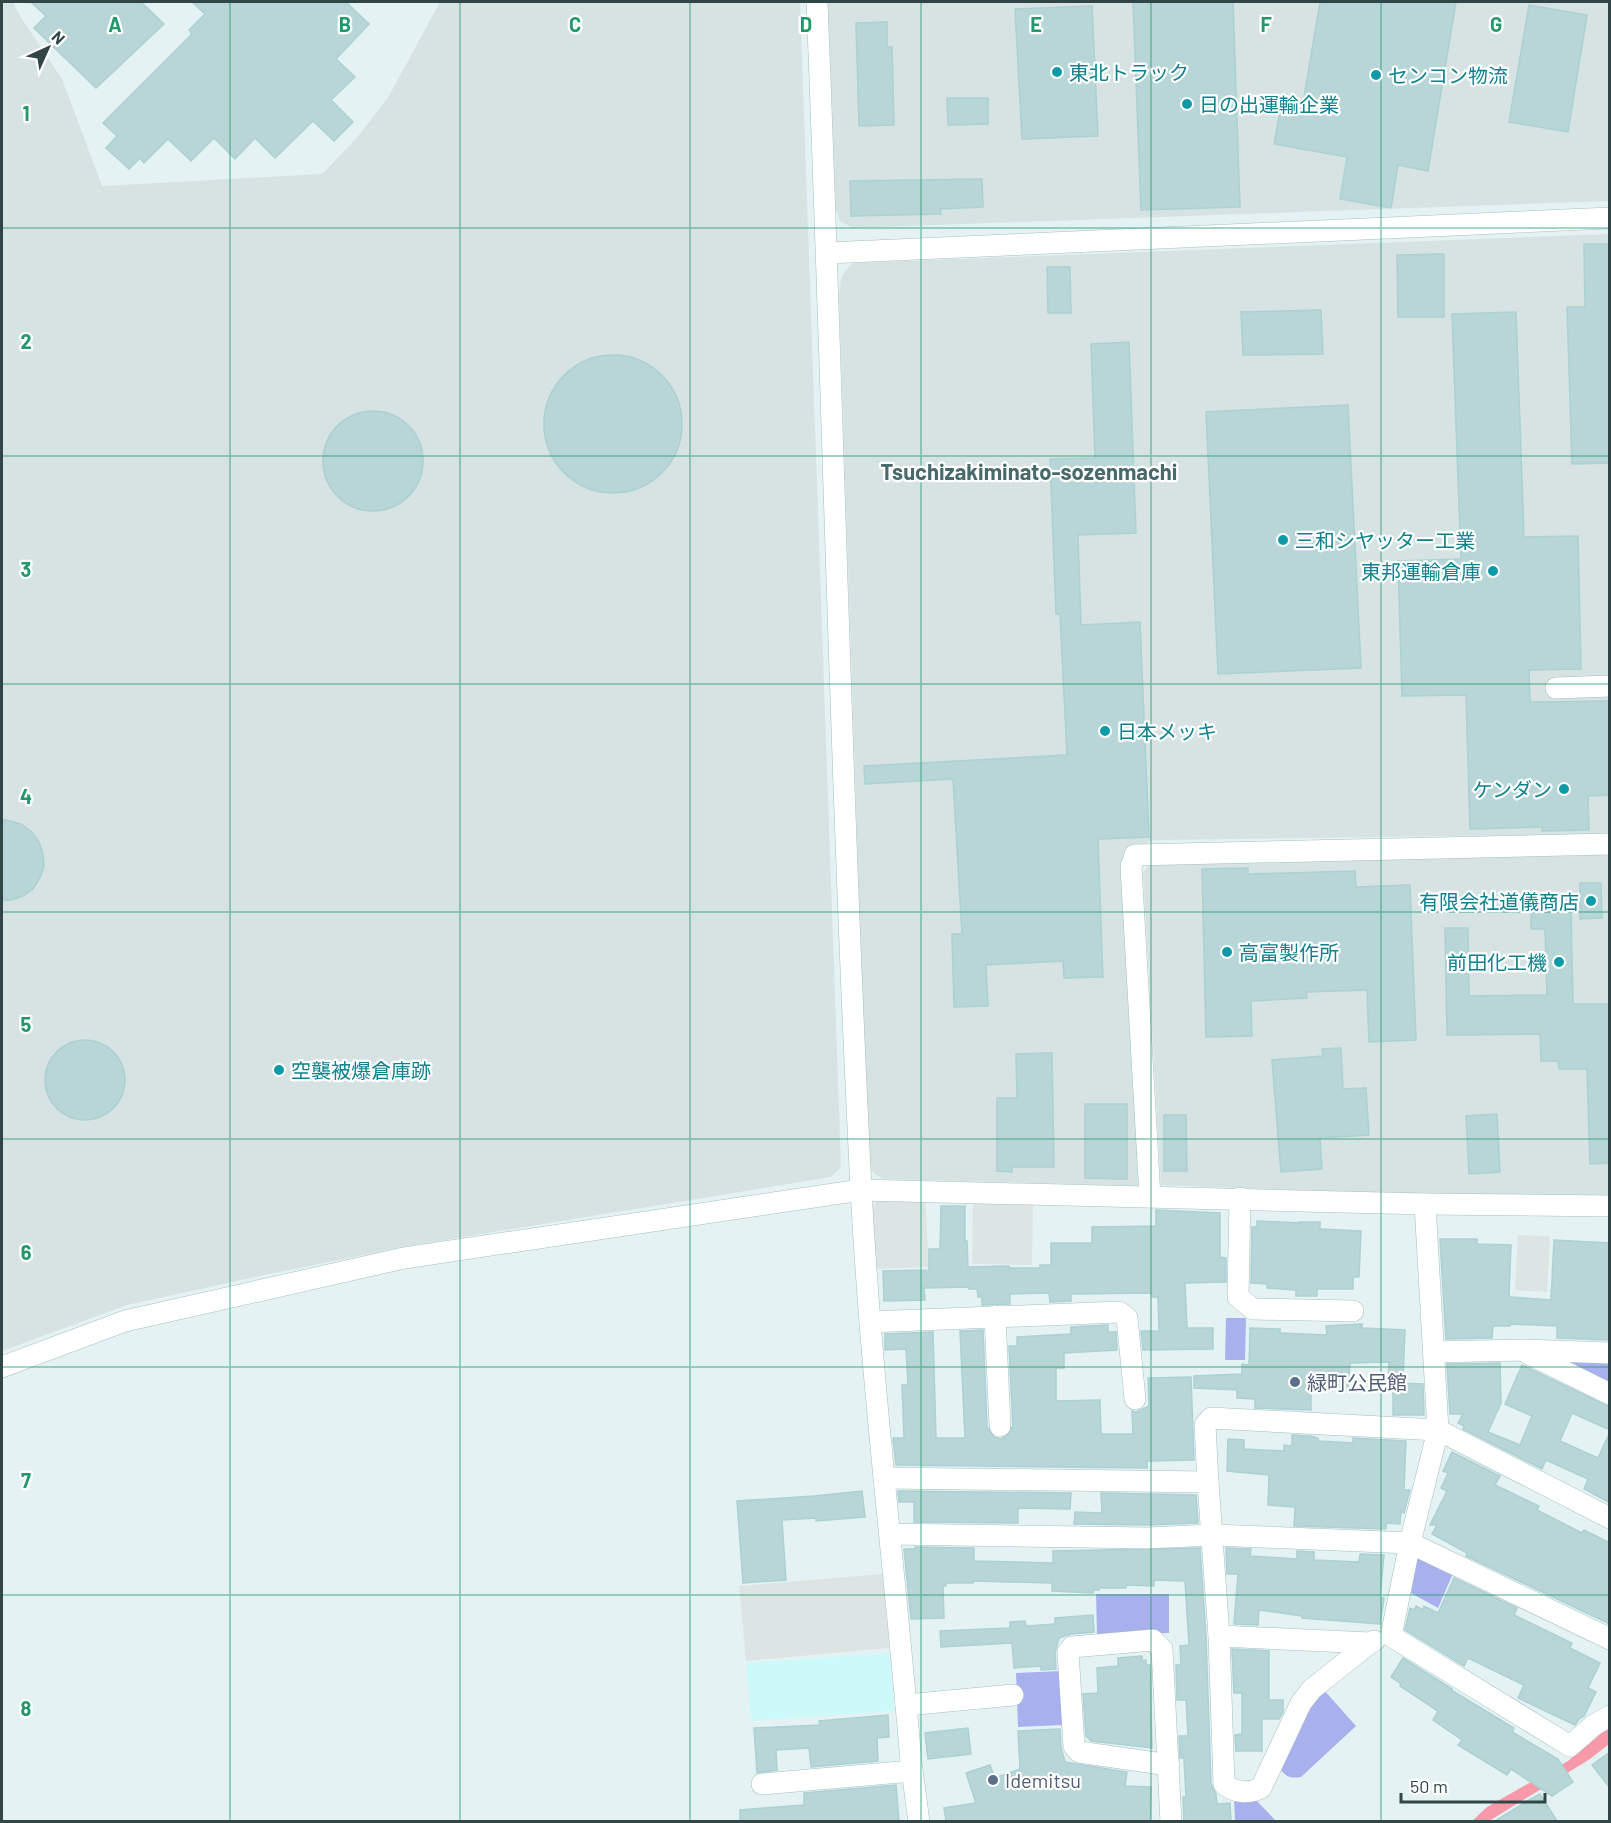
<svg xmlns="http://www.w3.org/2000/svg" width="1611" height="1823" font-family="Barlow,'Noto Sans JP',sans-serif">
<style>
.commercial{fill:#ccf9f9}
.industrial{fill:#d6e3e2}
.green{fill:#a8b1ed}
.parking{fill:#dde4e4}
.water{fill:#f899a9}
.building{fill:#b8d6d7;stroke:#abd1d2;stroke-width:1.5}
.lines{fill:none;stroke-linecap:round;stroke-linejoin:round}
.minor-casing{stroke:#a6bec0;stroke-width:22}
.minor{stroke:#fff;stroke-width:21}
.grid{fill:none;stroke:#23996b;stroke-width:1.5;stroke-opacity:0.55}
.culture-dot{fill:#0f9aa8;stroke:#fff;stroke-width:2}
.service-dot{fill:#5c6f8a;stroke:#fff;stroke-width:2}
.labels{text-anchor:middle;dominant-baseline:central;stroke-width:4.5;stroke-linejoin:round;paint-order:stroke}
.culture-label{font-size:20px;fill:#0d838f;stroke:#fff;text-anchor:start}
.service-label{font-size:20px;fill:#4e5e75;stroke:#fff;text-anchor:start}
.quarter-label{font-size:22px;font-weight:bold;fill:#496a6b;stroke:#fff}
.grid-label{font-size:20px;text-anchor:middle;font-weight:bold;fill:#23996b;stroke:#fff;stroke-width:4.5;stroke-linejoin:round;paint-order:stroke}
</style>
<rect width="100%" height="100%" fill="#e4f2f4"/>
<path class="commercial" d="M889,1653l5,58 -143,10 -5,-58z"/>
<g class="industrial">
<path d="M2,2h11l7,14 42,63 40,107 220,-12 34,-35 33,-43 51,-94h360l41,1165 -10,10 -423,69 -149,30 -132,29 -125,46z"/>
<path d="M828,2h781v199l-756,27 -13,-7 -4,-11z"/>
<path d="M1609,234v600l-455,6 -21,8 11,338 -260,-7 -10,-5 -6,-10 -29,-867 2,-18 4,-8 8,-8z"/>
<path d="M1609,852v350l-448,-17 -18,-313 11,-11z"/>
</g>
<g class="green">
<path d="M1226,1318h20l-1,42h-20z"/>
<path d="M1566,1360l44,1 -1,25 -42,-18z"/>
<path d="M1418,1552l36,19 -16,37 -27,-15z"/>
<path d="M1096,1594h73v39l-72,1z"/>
<path d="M1061,1671l2,54 -45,2 -2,-54z"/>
<path d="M1323,1689l33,37 -55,51c-12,2 -16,-1 -22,-10l31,-67z"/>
<path d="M1234,1796l22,4 20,21h-41z"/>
</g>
<g class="parking">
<path d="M925,1197l4,70 -53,2 -4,-61 6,-9z"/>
<path d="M973,1202l60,1 -1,62 -60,-1z"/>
<path d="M1518,1235l32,1 -3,56 -32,-2z"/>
<path d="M883,1574l6,74 -143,13 -7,-75z"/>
</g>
<path class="water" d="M1609,1727v17l-19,15 -101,62 -18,1 16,-15 81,-46z"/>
<g class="building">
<path d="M31,2h110l23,22 -68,64 -62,-60 12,-12z"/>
<path d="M192,2h154l23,22 -33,35 19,18 -24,23 22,22 -19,19 -21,-20 -38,37 -20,-20 -20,21 -21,-21 -23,23 -23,-22 -24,24 -4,-5 -11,11 -23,-21 11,-12 -14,-13 89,-89 -3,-4 16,-16z"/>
<path d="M1133,2h100l7,205 -99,3z"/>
<path d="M1320,2h136l-28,169 -30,-6 -7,43 -51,-9 7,-42 -73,-13 7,-38 21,3z"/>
<path d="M1529,5l58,10 -19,117 -59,-10z"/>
<path d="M1092,6l6,130 -76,3 -7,-130z"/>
<path d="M887,22v25h5l2,78 -35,1 -3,-103z"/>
<path d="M947,98h41v26l-40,1z"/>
<path d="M982,179l1,28 -43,2 1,5 -90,2 -1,-35z"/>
<path d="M1584,244h26v219l-38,1 -5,-157h18z"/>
<path d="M1444,254v63h-46l-1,-62z"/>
<path d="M1047,267h23l1,46h-23z"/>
<path d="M1321,310l2,44 -80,1 -2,-43z"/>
<path d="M1516,312l8,225 54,-1 3,133 -52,1 1,32 80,-1v94l-22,1 1,34 -47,1v-4l-72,2 -4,-134 -64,1 -4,-135 63,-2 -9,-245z"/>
<path d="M1129,342l7,191 -58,2 3,90 59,-3 9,215 -51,2 5,138 -39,1 -1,-17 -77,4 2,41 -34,1 -2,-73h10l-9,-155 -88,5 -1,-18 203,-11 -7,-141h-4l-6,-155 45,-1 -4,-114z"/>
<circle cx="613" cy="424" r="69"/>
<path d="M1348,405l13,263 -143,6 -12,-262z"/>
<circle cx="373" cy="461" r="50"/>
<path d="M2,819l19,5 11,8 7,10 4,12 1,12 -4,12 -7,11 -10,7 -12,4h-9z"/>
<path d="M1248,868v6l107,-3 1,16 54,-2 6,155 -47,2 -2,-52 -61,2 1,6 -56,3 1,35 -46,1 -4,-168z"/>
<path d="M1580,883h21l1,35 -22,1z"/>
<path d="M1571,908l2,96h37v159l-20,1 -3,-95h-28l-1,-8h-17l-1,-27 -93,1 -2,-107h23l1,68 78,-1 -2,-66h-14v-20z"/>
<circle cx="85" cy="1080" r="40"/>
<path d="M1341,1048l2,41 23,-1 3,47 -49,3 2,31 -41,3 -9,-112 51,-4 -1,-7z"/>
<path d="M1052,1053l2,114h-42v5l-15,-1v-73h20l-1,-44z"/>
<path d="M1085,1104h42v75l-42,-1z"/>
<path d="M1497,1114l3,58 -31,2 -3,-58z"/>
<path d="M1164,1115h22l1,56h-23z"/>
<path d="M941,1206h24v36l2,-1 1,26 41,-1v2h31v-3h11v-22h41v-16l64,-1v-16l64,3v44l6,1v24l-41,1 2,45h26v21l-70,1 -2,-19h18l-1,-34h-6v-4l-81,1v7l-21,1 -1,-9 -39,1v10l-28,1v-8h-4l-1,-8h-8v-2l-45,1 1,12 -41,1 -1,-30 46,-1v-21h11z"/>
<path d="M1257,1221l44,2 -1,-1h20v7l41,2 -2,46h-6v12h-36v7h-21v-6l-29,-2v-4l-16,-1 1,-56h5z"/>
<path d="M1440,1239h37v5l34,1 -2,50 2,2 40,3 3,-60 56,3v97l-53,-2v-12l-47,-2v2h-17l-1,12 -46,1z"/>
<path d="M1362,1324v4l43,2 -2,49h-15l1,-17 -39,1 -2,27 -37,-2v22l-56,-2v-9l-18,-1v-8l-43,-2v-12l48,-2v-10l7,1 1,-37 30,1v4l47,2 -1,-9z"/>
<path d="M1108,1325v7h8l1,18 -53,3v15h-8v33l44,-1 1,34h32l-1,-23 5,1 12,-6 -1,-28 43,-1 3,83 -47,1v7l-251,-3 -3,-27h11l-2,-53h6l-2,-36 -21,1v-16l48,-2 3,106h29l-5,-107 23,-1 4,97 7,10 7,2 6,-3 6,-10 -4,-80h8v-9l54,-3v-7z"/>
<path d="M1500,1363l1,40 -13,29 32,13 12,-29 -27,-12 17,-39 88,42v23l-38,-17 -12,28 38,17 12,-26v71l-26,-14 4,-10 -42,-19 -4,9 -79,-40 1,-3 -6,-3 5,-9h-13l-3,-50z"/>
<path d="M1393,1383l30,1 1,31h-31z"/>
<path d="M1292,1435l18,1 8,2v3l35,2v-5l53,3 -2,49h6l-6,23 -3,-2 -1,13 -14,-1v6l-92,-3 1,-19 -27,-2 1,-30 -42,-4 1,-32 16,1v9l40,2v-6l8,1z"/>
<path d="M1452,1452l48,24 -5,9 44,21 -2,4 45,23 2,-3 26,13v81l-144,-68 1,-3 -35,-19 5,-9h-7l17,-34 -6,-3 7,-15 -5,-2z"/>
<path d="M862,1491l3,26 -49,4v-3l-34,2 4,60 -43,3 -6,-82 77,-5z"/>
<path d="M898,1491l173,2 -1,16 -52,-1v15l-104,-1v-20h-15z"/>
<path d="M1101,1493l95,2 2,28 -51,2 -73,-1 1,-12 27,1z"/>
<path d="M915,1547l59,1v13l79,2v-12l147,-3 6,89 5,147 5,10 1,10 13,-1 1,18h-47l-1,-24h3l-2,-39h-4l-1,-22h9l-2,-36h-9l-1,-35h5l-1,-19 9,-1 -4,-64 -31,-1v6l-28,-1v3h-27v2h-6v3l-41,-2v-8l-79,-2v2h-27v3h-3l1,32 -33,1 -7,-70h11z"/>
<path d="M1226,1548l25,1 -1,7 47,3v-8l17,1v8l45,2 1,-8 24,1 -4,42 4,1 -4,26 -78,-6v-2l-43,-6 -1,15 -24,-1 4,-50h-11z"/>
<path d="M1454,1578l63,30 -3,7 58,28 -2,5 30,15 -12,25 8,4 -12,24 -5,3 -4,6 -57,-27 6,-13 -56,-27 -4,8 -59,-36 5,-22 4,2 2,-4 7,4 1,-4 14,7z"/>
<path d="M1093,1615l1,17 -23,2 -12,4 -4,15 1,16 -15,1v-4l-27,2 -2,-25 -71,4 -1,-16 70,-3v-6l15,-1 1,5 29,-2v-6z"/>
<path d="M1232,1649l37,2v49h14v12l-4,7h-17v32h-26l-1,-16 7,-1v-41h-8z"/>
<path d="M1142,1656v5l4,-1v5h4l2,83 -61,-7 -5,-5 -3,-42 15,-1 -1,-25 21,-2v-8z"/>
<path d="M1403,1658l49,31 -1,1 63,38 -2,4 46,27 15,23 -21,14 -41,-27 -4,6 -49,-30 4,-5 -29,-20 5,-9 -38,-25 1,-2 -10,-7z"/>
<path d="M888,1715l1,22 -12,1 1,23 -67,6 -2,-19 -33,2 1,20 -20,3 -3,-45 66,-3 -1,-4z"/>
<path d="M968,1728l3,26 -43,5 -3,-26z"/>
<path d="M1060,1729l1,18 4,15 62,10 -2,14 26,1 -1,34h-204l-2,-13 32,-5 -10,-30 24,-8 5,13 25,-9 -2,-38z"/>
<path d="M1610,1752v36l-18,-23z"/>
<path d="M896,1785l3,36h-159v-11l64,-5v-12z"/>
<path d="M1540,1794l17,27h-62l34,-21z"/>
</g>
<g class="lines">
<defs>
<g id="minor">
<path d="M817,2c16,395 24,791 44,1186 10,192 34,383 50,574l8,60"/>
<path d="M827,253l783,-35"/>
<path d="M1556,688l54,-2"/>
<path d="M1150,1197l-19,-330 4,-12 475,-11"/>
<path d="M1240,1198l-2,99 15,12 100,2"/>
<path d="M1425,1204l13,226 -28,113 -19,93 179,110 24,-21 16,-9"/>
<path d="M995,1316l5,110"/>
<path d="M870,1322l249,-10 8,6 8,81"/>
<path d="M1434,1352l88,-2 88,3"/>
<path d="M1527,1353l83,41"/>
<path d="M2,1367l123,-46 279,-63 457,-68 564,14 185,2"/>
<path d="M885,1478l323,4 11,154 5,148c11,9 24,10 37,4l40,-85 11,-14 58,-46"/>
<path d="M1208,1482l-3,-57 6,-7 227,12 172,88"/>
<path d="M890,1534l257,4 67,-3 196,8 200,96"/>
<path d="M1219,1636l151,7 4,-2"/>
<path d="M906,1705l107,-10"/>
<path d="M1169,1765l-90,-13 -5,-6 -6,-94 4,-5 81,-7 9,9 9,173"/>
<path d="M762,1784l150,-13"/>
</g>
</defs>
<use href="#minor" class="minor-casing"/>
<use href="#minor" class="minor"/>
</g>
<path class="grid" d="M230,2v1820M460,2v1820M690,2v1820M921,2v1820M1151,2v1820M1381,2v1820M2,228h1608M2,456h1608M2,684h1608M2,912h1608M2,1139h1608M2,1367h1608M2,1595h1608"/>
<g class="culture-dot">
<circle cx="1057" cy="72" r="6"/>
<circle cx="1376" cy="75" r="6"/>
<circle cx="1187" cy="104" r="6"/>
<circle cx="1283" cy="540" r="6"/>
<circle cx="1493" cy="571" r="6"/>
<circle cx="1105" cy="731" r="6"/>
<circle cx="1564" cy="789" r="6"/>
<circle cx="1591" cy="901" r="6"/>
<circle cx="1227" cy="952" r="6"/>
<circle cx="1559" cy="962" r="6"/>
<circle cx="279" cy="1070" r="6"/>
</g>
<g class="service-dot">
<circle cx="1295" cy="1382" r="6"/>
<circle cx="993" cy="1780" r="6"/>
</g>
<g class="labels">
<g class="culture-label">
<text x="1069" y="72">東北トラック</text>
<text x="1388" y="75">センコン物流</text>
<text x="1199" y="104">日の出運輸企業</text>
<text x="1295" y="540">三和シヤッター工業</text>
<text x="1481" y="571" text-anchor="end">東邦運輸倉庫</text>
<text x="1117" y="731">日本メッキ</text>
<text x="1552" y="789" text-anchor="end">ケンダン</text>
<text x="1579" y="901" text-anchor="end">有限会社道儀商店</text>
<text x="1239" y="952">高富製作所</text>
<text x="1547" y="962" text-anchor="end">前田化工機</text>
<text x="291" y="1070">空襲被爆倉庫跡</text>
</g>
<g class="service-label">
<text x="1307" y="1382">緑町公民館</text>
<text x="1005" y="1780">Idemitsu</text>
</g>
<g class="quarter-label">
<text x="1029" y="471">Tsuchizakiminato-sozenmachi</text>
</g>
</g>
<g class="grid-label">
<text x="115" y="32">A</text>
<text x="345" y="32">B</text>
<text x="575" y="32">C</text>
<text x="806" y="32">D</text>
<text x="1036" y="32">E</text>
<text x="1266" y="32">F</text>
<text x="1496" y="32">G</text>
<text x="26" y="121">1</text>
<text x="26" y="349">2</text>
<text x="26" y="577">3</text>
<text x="26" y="804">4</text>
<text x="26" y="1032">5</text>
<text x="26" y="1260">6</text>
<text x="26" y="1488">7</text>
<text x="26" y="1716">8</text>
</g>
<rect width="1611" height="1823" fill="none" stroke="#334647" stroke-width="6"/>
<g transform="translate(48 48) rotate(45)" stroke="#ffffff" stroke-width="4.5" paint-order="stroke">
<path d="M0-4.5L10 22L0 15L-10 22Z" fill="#334647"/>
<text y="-9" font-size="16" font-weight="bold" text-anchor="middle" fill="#334647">N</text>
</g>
<path d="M1401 1793v9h144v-9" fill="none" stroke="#334647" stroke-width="3"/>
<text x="1410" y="1793" font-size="18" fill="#334647" stroke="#ffffff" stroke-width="4.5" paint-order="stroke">50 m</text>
</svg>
